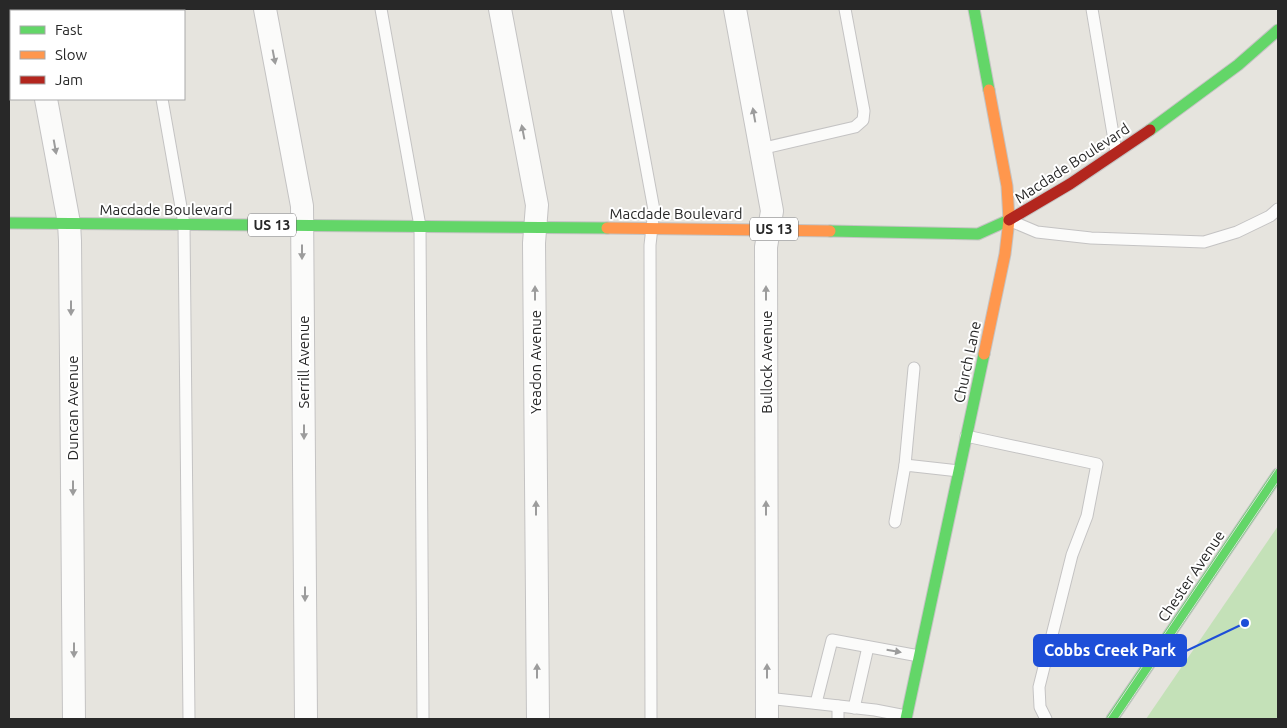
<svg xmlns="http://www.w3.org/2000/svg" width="1287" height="728" font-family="Ubuntu,sans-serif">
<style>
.green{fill:#c4e1b8}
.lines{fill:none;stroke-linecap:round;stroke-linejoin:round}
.lane-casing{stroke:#c4c3c3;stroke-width:13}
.street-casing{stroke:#c4c3c3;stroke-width:24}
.fast-casing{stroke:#c4c3c3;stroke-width:13}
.slow-casing{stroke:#c4c3c3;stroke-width:13}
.jam-casing{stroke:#c4c3c3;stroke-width:13}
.lane{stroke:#fbfbfa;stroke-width:11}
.street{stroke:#fbfbfa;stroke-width:22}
.fast{stroke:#63d668;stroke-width:11}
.slow{stroke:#ff974d;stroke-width:11}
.jam{stroke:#b3261e;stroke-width:11}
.tram{stroke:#dddcdd;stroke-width:1}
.oneway{fill:#9c9c9c}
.labels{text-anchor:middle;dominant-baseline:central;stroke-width:4;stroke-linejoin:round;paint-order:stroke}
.shield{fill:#fff;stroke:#686868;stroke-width:1}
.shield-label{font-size:14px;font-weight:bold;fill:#282828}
.street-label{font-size:15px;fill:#282828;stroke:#fff}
.leader{fill:none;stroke:#1d4ed8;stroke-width:2}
.callout-dot{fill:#1d4ed8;stroke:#fff;stroke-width:2}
.callout{fill:#1d4ed8;stroke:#1d4ed8;stroke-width:2}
.callout-label{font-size:16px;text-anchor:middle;font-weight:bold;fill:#fff}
</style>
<rect width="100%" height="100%" fill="#e6e4de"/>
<path class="green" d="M1278,526v193h-132z"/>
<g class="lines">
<defs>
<g id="lane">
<path d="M146,9v2"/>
<path d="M381,9l39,217 3,493"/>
<path d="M617,9l37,201 -4,35 1,474"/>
<path d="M1092,9l24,143"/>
<path d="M162,99l22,125 5,495"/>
<path d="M760,149l95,-22 8,-7 1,-9 -19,-102"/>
<path d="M1011,221l26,11 54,6 113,4 33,-10 33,-16 8,-7"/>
<path d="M966,436l131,28 -10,52 -15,39 -33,132 1,20 6,12"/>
<path d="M905,465l9,-97"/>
<path d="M895,522l10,-57 54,6"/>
<path d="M767,698l108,12 31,6"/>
<path d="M816,703l16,-63 87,16"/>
<path d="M854,708l14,-61"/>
<path d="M838,719v-13"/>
</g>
<g id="street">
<path d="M30,9v2"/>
<path d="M265,9l37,197 4,513"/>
<path d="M500,9l37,196 -3,38 4,476"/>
<path d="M735,9l37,202 -6,36 1,472"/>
<path d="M46,99l23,124 1,18 4,478"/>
</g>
<g id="fast">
<path d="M974,9l15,81"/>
<path d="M1150,130l88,-65 40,-35"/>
<path d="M9,223l598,5"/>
<path d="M830,231l148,3 31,-14"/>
<path d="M906,719l78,-365"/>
<path d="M1112,719l166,-245"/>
</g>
<g id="slow">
<path d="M607,228l223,3"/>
<path d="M984,354l21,-100 4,-34 -2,-34 -18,-96"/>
</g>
<path id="jam" d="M1009,220l61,-36 80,-54"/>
</defs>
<use href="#lane" class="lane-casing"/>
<use href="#street" class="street-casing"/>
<use href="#fast" class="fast-casing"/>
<use href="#slow" class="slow-casing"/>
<use href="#jam" class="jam-casing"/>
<use href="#lane" class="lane"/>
<use href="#street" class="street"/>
<use href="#fast" class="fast"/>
<use href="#slow" class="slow"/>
<use href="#jam" class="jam"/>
<g class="tram">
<path d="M1107,719l171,-253"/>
<path d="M1118,719l160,-237"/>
</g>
</g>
<defs><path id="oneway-solid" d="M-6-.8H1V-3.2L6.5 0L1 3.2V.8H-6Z" transform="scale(1.25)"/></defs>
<g class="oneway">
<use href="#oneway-solid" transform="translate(274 57) rotate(79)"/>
<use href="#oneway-solid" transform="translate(754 115) rotate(-100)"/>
<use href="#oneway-solid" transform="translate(523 132) rotate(-101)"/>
<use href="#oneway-solid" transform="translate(55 147) rotate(80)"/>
<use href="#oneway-solid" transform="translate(302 252) rotate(90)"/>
<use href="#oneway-solid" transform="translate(535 293) rotate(-90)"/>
<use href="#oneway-solid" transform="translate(766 293) rotate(-90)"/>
<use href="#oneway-solid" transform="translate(71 308) rotate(90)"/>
<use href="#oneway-solid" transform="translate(304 432) rotate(90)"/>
<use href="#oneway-solid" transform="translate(73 488) rotate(90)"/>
<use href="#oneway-solid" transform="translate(536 508) rotate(-90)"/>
<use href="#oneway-solid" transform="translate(766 508) rotate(-90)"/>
<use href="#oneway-solid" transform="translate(305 594) rotate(90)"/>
<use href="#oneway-solid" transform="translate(74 650) rotate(90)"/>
<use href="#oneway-solid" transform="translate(894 651) rotate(10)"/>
<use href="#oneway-solid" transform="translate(537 671) rotate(-90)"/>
<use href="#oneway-solid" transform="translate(767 671) rotate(-90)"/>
</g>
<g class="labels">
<g class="shield">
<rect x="248" y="213.5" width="48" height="23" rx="4"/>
<rect x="750" y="217.5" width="48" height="23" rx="4"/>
</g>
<g class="shield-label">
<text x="272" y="225">US 13</text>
<text x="774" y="229">US 13</text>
</g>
<g class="street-label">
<text transform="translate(1072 163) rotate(-33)">Macdade Boulevard</text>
<text x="166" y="209">Macdade Boulevard</text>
<text x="676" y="213">Macdade Boulevard</text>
<text transform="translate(303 362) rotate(-90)">Serrill Avenue</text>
<text transform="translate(535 362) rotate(-90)">Yeadon Avenue</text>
<text transform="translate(766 362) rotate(-90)">Bullock Avenue</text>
<text transform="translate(967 362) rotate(-78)">Church Lane</text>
<text transform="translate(72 408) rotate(-90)">Duncan Avenue</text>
<text transform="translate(1191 576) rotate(-56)">Chester Avenue</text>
</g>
</g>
<path class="leader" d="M1245 623L1186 651"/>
<circle class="callout-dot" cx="1245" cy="623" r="5"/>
<rect class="callout" x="1034" y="635" width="152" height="31" rx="5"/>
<g class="callout-label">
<text x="1110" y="656">Cobbs Creek Park</text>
</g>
<rect width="1287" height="728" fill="none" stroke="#282828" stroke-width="20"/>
<rect x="10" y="10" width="175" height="90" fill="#ffffff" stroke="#a9a9a9"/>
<rect x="20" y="26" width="25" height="8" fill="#63d668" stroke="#a9a9a9"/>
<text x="55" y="35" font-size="15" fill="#282828">Fast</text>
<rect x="20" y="51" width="25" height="8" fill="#ff974d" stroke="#a9a9a9"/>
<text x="55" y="60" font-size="15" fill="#282828">Slow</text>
<rect x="20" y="76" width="25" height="8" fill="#b3261e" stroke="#a9a9a9"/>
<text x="55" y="85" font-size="15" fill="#282828">Jam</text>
</svg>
